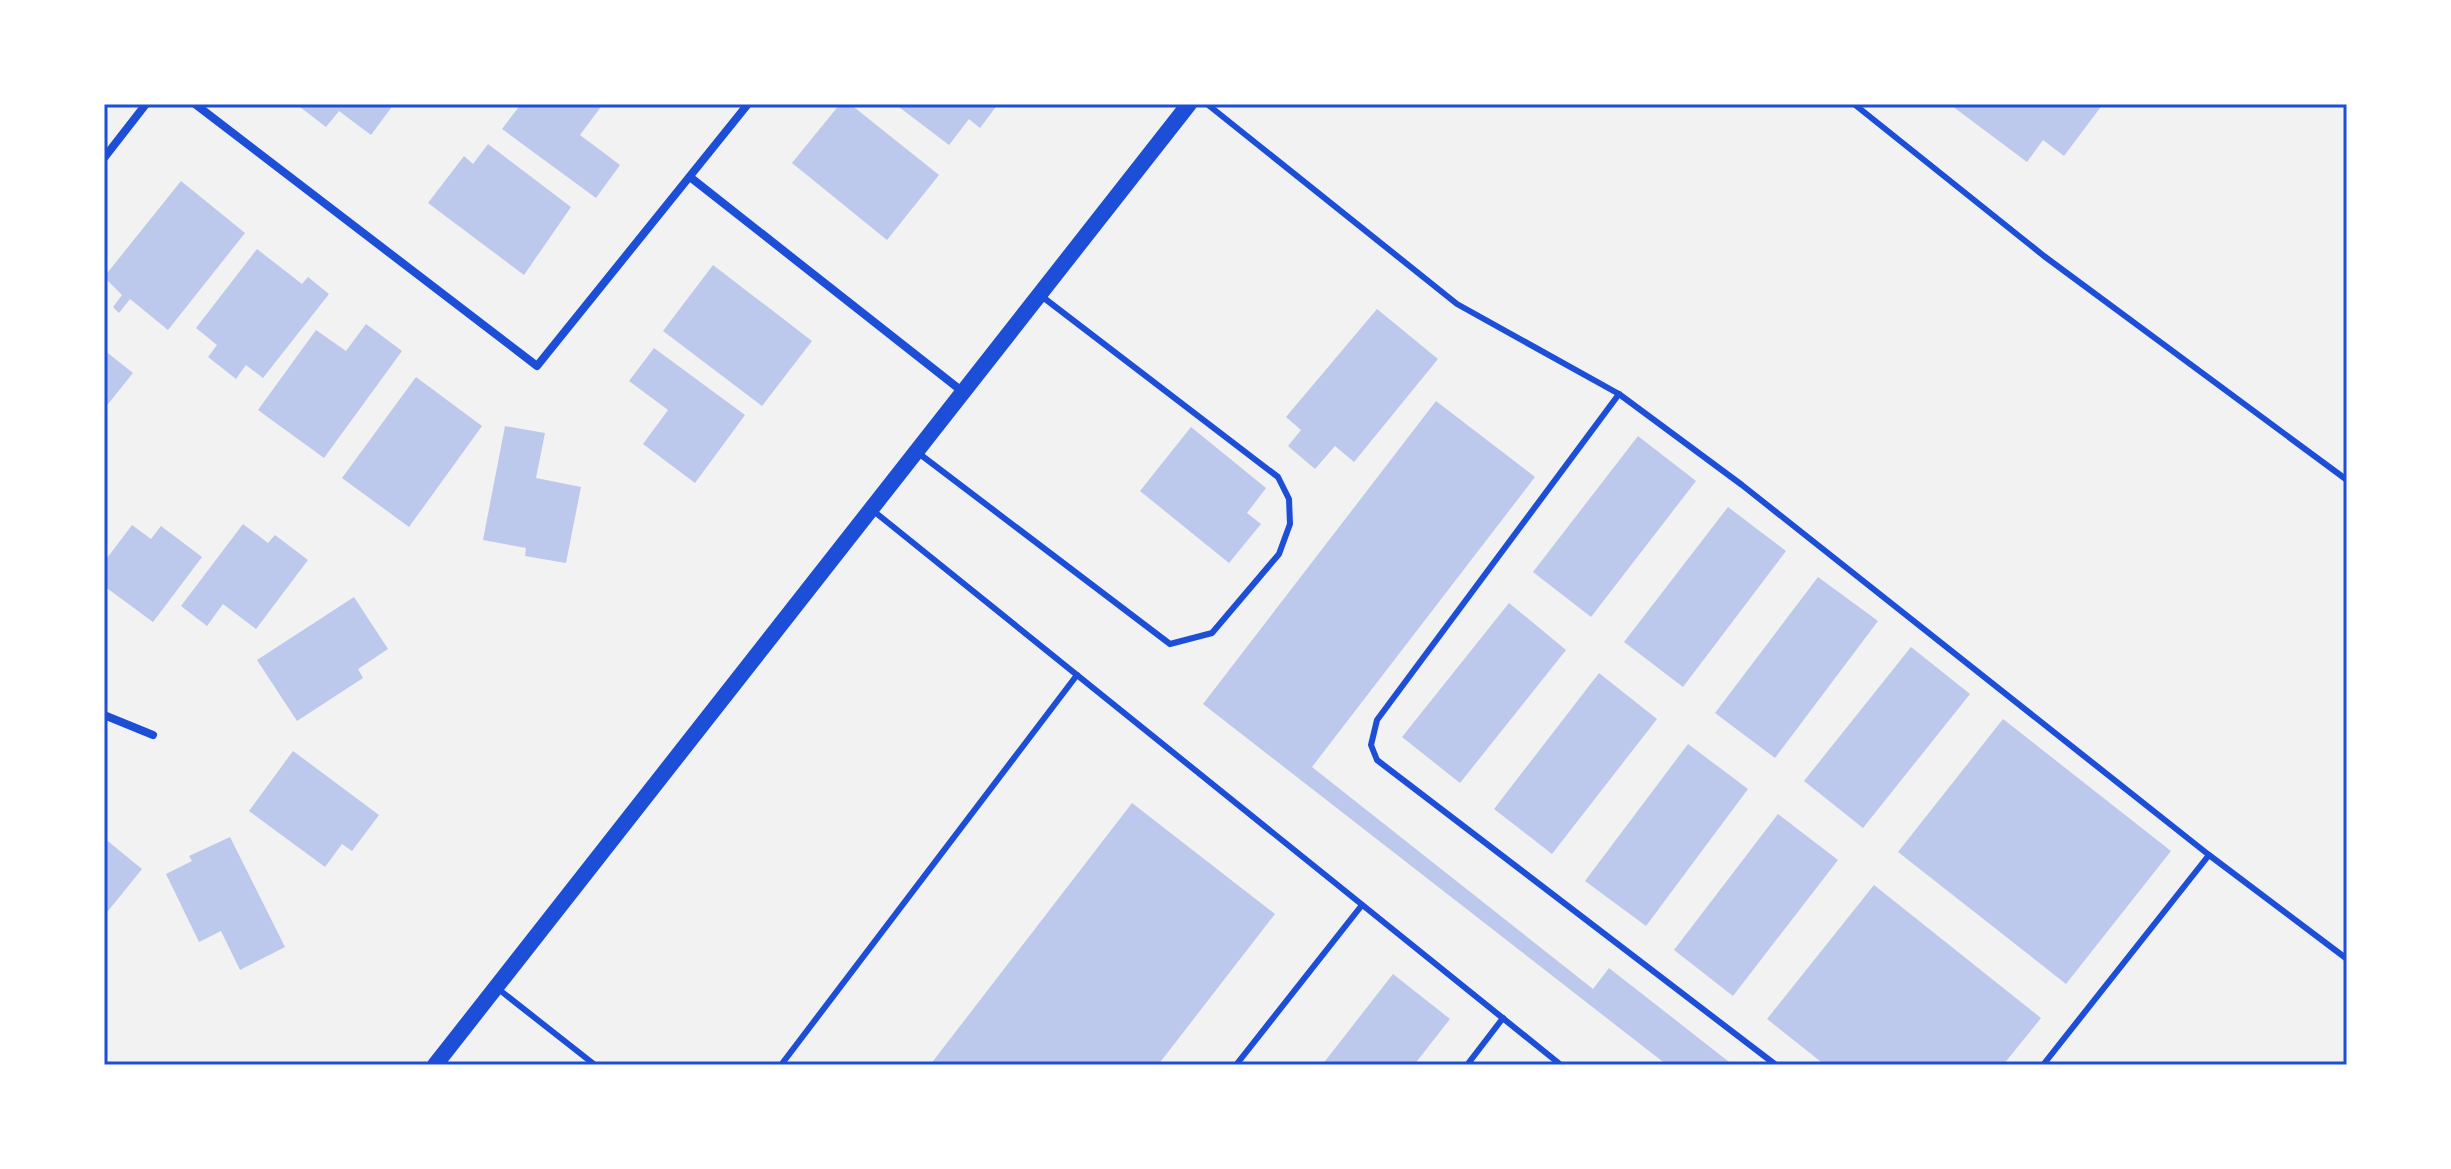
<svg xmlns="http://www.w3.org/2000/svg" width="2451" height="1169" font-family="'Playfair Display',serif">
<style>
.building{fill:#bdc9ec}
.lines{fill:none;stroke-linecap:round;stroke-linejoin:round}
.service{stroke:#1d4ed8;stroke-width:6}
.minor{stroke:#1d4ed8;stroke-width:8}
.secondary{stroke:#1d4ed8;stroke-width:16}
.neatline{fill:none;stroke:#1d4ed8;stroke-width:3}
</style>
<rect width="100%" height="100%" fill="#f2f2f2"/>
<g class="building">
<path d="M296,104h98l-23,31 -32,-24 -13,16z"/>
<path d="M521,104h82l-23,31 40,30 -24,33 -94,-69z"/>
<path d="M840,104h10l89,71 -52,65 -95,-77z"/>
<path d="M895,104h103l-18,24 -11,-9 -20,26z"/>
<path d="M1954,104h149l-39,52 -21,-16 -16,22 -75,-56z"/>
<path d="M488,144l83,63 -47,68 -96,-72 36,-47 9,8z"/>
<path d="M181,181l64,52 -77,97 -38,-31 -11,14 -6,-6 9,-12 -18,-18z"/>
<path d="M257,249l45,35 6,-7 21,17 -66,84 -17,-13 -10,14 -28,-22 9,-12 -21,-17z"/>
<path d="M713,265l99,76 -50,65 -99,-75z"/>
<path d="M1377,309l61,50 -84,103 -19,-16 -20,23 -27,-23 13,-16 -15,-13z"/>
<path d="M366,324l36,27 -78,107 -66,-48 58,-80 30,21z"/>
<path d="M654,348l91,67 -50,68 -52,-39 25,-34 -39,-29z"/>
<path d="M104,350l29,23 -29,36z"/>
<path d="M416,377l66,49 -73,101 -67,-49z"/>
<path d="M1436,401l99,76 -223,290 281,222 16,-21 124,97h-66l-464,-361z"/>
<path d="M505,426l40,7 -9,45 45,9 -15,76 -41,-7 1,-8 -43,-8z"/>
<path d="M1191,427l75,61 -19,25 14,11 -32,39 -89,-72z"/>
<path d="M1638,436l58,45 -105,136 -58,-45z"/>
<path d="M1728,507l58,44 -103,136 -59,-45z"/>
<path d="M243,524l25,19 7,-8 33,25 -52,69 -33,-25 -16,22 -26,-20z"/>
<path d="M132,525l19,14 10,-13 41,31 -49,65 -49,-36v-24z"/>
<path d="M1818,577l60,44 -103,137 -60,-45z"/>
<path d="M354,597l34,52 -30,20 5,9 -66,43 -40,-61z"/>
<path d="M1509,603l57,47 -106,133 -58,-46z"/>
<path d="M1911,647l59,47 -107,134 -59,-47z"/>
<path d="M1599,673l58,46 -105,135 -58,-45z"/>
<path d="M2003,719l168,132 -105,133 -168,-132z"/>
<path d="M1688,744l60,45 -102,137 -61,-45z"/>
<path d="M293,751l86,64 -27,36 -10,-7 -17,23 -76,-56z"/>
<path d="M1132,803l143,111 -117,151h-228z"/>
<path d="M1778,814l60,46 -105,136 -59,-46z"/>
<path d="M230,837l55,110 -45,23 -19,-39 -22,11 -33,-68 26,-13 -3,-5z"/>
<path d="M104,838l38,31 -38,47z"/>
<path d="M1874,885l167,133 -38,47h-178l-58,-46z"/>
<path d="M1393,974l57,45 -36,46h-92z"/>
</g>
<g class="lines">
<g class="service">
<path d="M1207,104l250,200 162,90 123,91 467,370 138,104"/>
<path d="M1854,104l190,152 303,224"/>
<path d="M1619,394l-242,326 -6,25 6,15 399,305"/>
<path d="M917,452l253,192 42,-11 67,-79 11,-30 -1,-25 -11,-22 -238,-182"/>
<path d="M871,509l690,556"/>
<path d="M497,988l98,77"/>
<path d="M781,1065l296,-390"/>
<path d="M1236,1065l126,-160"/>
<path d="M1467,1065l36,-47"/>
<path d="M2043,1065l166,-210"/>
</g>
<g class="minor">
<path d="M195,104l342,262 211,-262"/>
<path d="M104,158l42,-54"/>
<path d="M690,177l273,215"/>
<path d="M104,715l49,20"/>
</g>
<path class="secondary" d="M435,1065l754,-961"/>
</g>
<rect width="2451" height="1169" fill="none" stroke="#ffffff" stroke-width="212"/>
<rect x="106" y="106" width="2239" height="957" class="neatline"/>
</svg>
